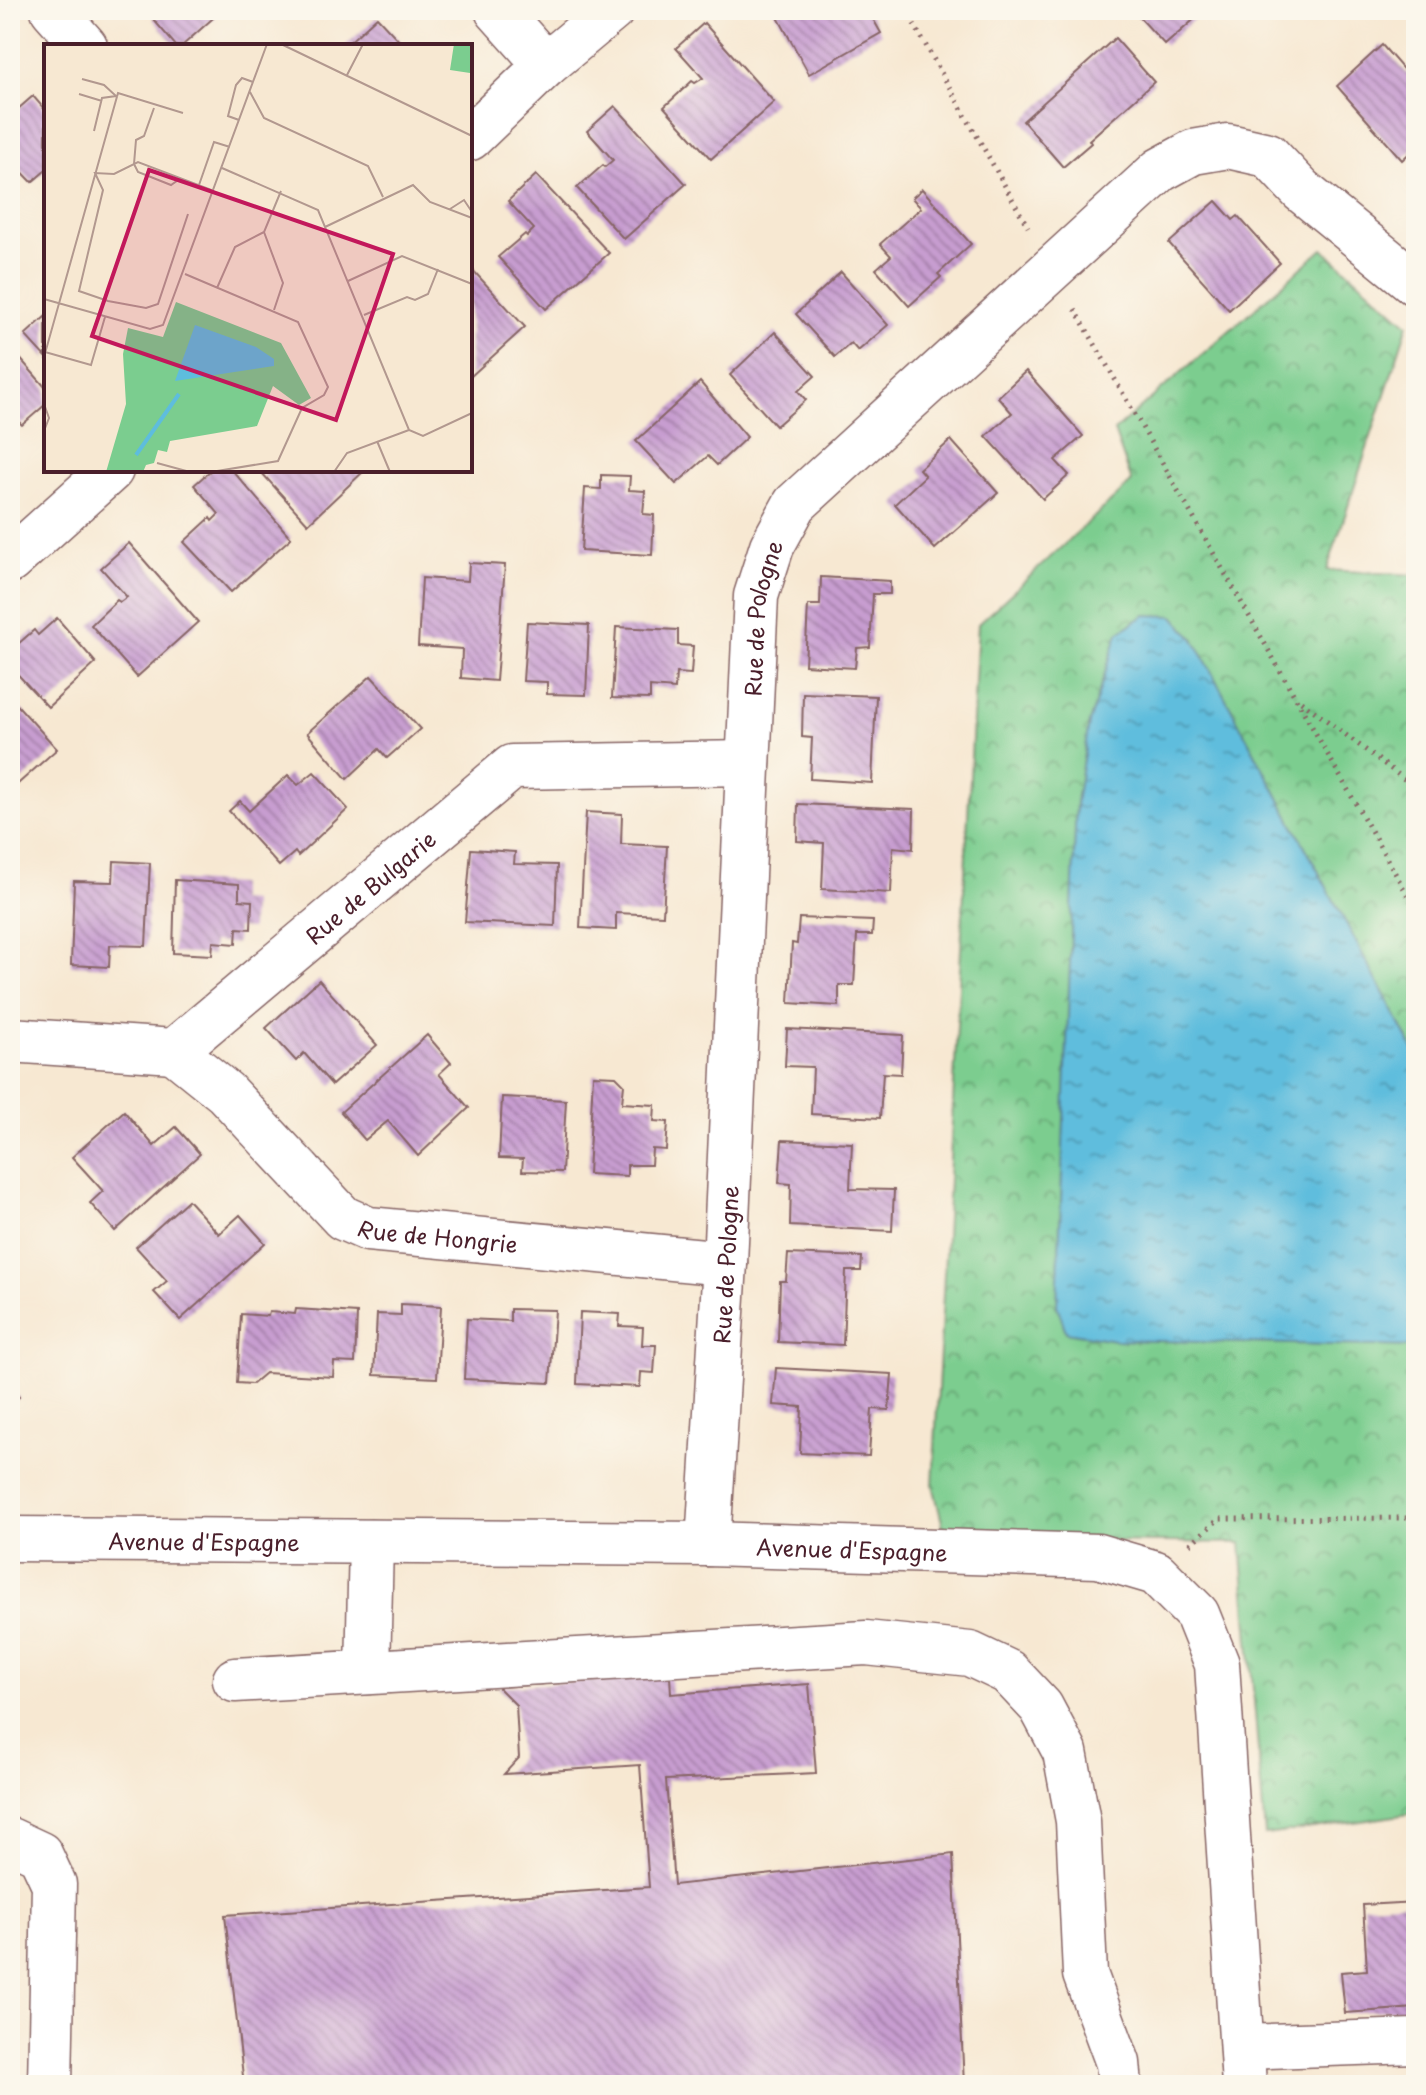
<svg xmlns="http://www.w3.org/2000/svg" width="1426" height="2095" font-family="'Playpen Sans',sans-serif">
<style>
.park{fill:url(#park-crowns);stroke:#62765d;stroke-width:2}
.water{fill:url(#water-ripples);stroke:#546e84;stroke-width:2}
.building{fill:url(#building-back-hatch)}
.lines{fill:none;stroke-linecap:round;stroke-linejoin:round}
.minor-casing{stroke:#876565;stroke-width:47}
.path{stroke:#876565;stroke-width:5;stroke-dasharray:2 6;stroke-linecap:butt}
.minor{stroke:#fff;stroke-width:44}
.labels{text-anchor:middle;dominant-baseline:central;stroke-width:6;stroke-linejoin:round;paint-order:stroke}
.street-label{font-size:22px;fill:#4a1f2b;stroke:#fbf7ec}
.inset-river{fill:none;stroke:#5ebddd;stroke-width:4}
.inset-road{fill:none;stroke:#b2988f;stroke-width:2}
.view{fill:#c2185b;fill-opacity:0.15;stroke:#c2185b;stroke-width:4}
.inset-edge{fill:none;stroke:#4a1f2b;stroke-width:4}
</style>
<defs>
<pattern id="park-crowns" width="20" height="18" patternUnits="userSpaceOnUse" patternTransform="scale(2)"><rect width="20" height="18" fill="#7bcd8f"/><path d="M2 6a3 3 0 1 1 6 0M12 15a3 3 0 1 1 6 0" fill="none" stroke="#67a675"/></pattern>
<pattern id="water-ripples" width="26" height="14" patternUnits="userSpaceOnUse" patternTransform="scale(2)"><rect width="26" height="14" fill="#5ebddd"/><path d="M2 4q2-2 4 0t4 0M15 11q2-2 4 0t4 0" fill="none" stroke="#5099b3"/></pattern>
<pattern id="building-back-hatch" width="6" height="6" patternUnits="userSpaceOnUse" patternTransform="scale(2)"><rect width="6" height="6" fill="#c79dd0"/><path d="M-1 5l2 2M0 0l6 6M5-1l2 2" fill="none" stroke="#a47fa9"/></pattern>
</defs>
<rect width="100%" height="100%" fill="#fbf7ec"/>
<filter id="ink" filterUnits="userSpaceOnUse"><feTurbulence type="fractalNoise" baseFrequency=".0125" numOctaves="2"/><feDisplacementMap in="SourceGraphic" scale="16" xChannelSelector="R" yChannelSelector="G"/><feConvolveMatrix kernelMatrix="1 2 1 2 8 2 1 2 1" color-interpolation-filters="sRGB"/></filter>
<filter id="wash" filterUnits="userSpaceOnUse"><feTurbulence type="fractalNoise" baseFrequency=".006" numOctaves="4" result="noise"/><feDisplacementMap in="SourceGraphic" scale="32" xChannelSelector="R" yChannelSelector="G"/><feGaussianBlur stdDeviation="1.8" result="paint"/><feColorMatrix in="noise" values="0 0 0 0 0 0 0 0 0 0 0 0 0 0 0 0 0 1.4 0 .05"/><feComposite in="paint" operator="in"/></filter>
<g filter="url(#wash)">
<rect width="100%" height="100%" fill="#f7e8d2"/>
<path class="park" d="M1323,249l85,75 -81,246 89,5v1238l-151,22 -24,-292 -295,-4 -13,-54 45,-861 154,-142 -18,-51z"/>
<path class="water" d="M1145,615l29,1 20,23 222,415v293l-301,-7 -49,-8 -9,-27 19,-503 13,-79 29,-90z"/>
<g id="blocks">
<g class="building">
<path d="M152,10h70l-40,36h-6l-23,-27 4,-4z"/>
<path d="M774,10h94l13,23 -72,41z"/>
<path d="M1133,10h64l3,4 -35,31z"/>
<path d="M377,17l27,29h-59z"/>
<path d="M704,23l70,79 -63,57 -47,-52 28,-26 3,2 8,-5 -27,-30z"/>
<path d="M1115,38l39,44 -65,58 2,3 -28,24 -40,-46z"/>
<path d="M1382,45l34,39v63l-14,13 -65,-74z"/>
<path d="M33,96l13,15v59l-14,12 -22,-23v-43z"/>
<path d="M615,106l71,78 -62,55 -47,-51 26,-23 2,2 8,-7 -26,-29z"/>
<path d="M536,175l73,78 -63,56 -48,-52 27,-23 2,2 7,-7 -26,-28z"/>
<path d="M922,189l49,55 -33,30 3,3 -32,29 -33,-37 15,-13 -11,-12 41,-36 -9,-10z"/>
<path d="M1216,201l17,19 5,-4 42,47 -51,47 -60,-67z"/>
<path d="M470,267l55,60 -55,50z"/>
<path d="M841,272l47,53 -30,26 -7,-8 -16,14 -39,-43z"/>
<path d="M46,316v42l-21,-23z"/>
<path d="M775,332l40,44 -17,15 8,9 -30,26 -46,-51z"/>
<path d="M10,347l36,41v16l-24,21 -5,-5 -7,7z"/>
<path d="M1026,371l57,65 -28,24 14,15 -26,24 -57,-63 26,-23 -14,-16z"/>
<path d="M700,382l47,55 -30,28 -9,-9 -32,28 -40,-43z"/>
<path d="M951,440l47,53 -63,56 -40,-45 30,-28 -6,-7z"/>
<path d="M211,470h21l59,68 -60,54 -47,-50 26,-24 2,3 7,-7 -25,-29z"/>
<path d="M263,470h102l-57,54 -47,-52z"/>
<path d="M601,475l29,1 -1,14 16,1 -2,23 11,1 -2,40 -71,-4 4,-63 16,1z"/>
<path d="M129,543l69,79 -61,55 -46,-52 26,-25 3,2 7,-5 -26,-29z"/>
<path d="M469,563l36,2 -9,116 -35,-3 1,-29 -44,-3 4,-68 46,3z"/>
<path d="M821,577l69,4v13h-17l-3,53 -13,1 -2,20 -50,-3 3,-60h12z"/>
<path d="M57,618l39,45 -48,44 -38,-41v-15l24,-21 4,5z"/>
<path d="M527,622l62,3 -3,70 -39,-1v-12l-24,-1z"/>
<path d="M616,627l62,3v15l15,1 -2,28 -15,-1 -1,16 -25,-2v12l-38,-1z"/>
<path d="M371,676l49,53 -33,29 -8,-9 -32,30 -40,-46z"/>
<path d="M803,693l73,3 -4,87 -62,-4 2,-41 -10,-1z"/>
<path d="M10,697l47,52 -47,42z"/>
<path d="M314,772l34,37 -50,47 -3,-4 -16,14 -50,-55 11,-10 9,10 39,-36 10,10z"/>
<path d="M798,804l116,5 -1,40 -20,-2 -2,46 -69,-4 2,-46 -27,-2z"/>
<path d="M586,812l36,2 -1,30 46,2 -4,69 -47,-2v17l-36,-2z"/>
<path d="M471,849l44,3 -1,12 43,1 -2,61 -90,-4z"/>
<path d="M114,861l36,2 -4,83 -36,-1 -1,22 -38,-2 3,-84 39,1z"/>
<path d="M175,880l64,4v16l13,1 -1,28 -14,-1 -1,16 -23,-2 -1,13 -39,-2z"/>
<path d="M799,918l74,3 -1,14h-15l-3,50h-15v21l-50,-3 3,-60 5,1z"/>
<path d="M319,980l58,65 -45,40 -28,-32 -8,8 -30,-33z"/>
<path d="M787,1029l116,6 -2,39 -18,-1 -3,45 -69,-4 2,-47 -28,-1z"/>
<path d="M427,1035l24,28 -12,11 30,34 -51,48 -30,-35 -23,19 -24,-28z"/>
<path d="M593,1075l23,1 8,8 -2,19 33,2 -1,16 14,1 -2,28 -14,-1 -1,16h-24v11l-39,-2z"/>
<path d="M502,1097l64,3 -4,72 -40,-1 1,-12 -24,-1z"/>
<path d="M124,1111l30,35 22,-19 24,27 -85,77 -25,-28 13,-12 -31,-34z"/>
<path d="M782,1140l70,3 -2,46 44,1 -2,41 -102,-5 1,-42 -12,-1z"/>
<path d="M188,1200l31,34 21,-19 25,28 -85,77 -26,-28 13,-11 -31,-34z"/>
<path d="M788,1254l74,3 -1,14h-15l-3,74 -65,-3 2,-61h6z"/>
<path d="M401,1304l40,2 -4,72 -63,-3 3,-61 24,1z"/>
<path d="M296,1309l61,4 -2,50 -21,-1 -1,15 -68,-4 -13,11 -15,-1 4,-69 27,2 1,-4 26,2z"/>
<path d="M510,1309l45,1 -5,73 -86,-4 3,-60 43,2z"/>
<path d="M580,1312l40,2 -1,12 24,1 -1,18h14l-2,28 -13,-1 -1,15 -63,-3z"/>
<path d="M776,1368l116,6 -3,36 -17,-1 -3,47 -69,-3 2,-46 -29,-2z"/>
<path d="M10,1387l9,10 -9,9z"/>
<path d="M670,1676l1,18 138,-10 7,89 -150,7 8,105 279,-31 11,231h-720l-19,-170 424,-28 -9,-122 -136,9 15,-16 -3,-53 -18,-18z"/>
<path d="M1416,1902v106l-71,5 -4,-41 26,-2 -4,-65z"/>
</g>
</g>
</g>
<g filter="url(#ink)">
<use href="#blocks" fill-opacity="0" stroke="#876565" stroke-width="2"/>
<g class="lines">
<defs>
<g id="minor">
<path d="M53,10l32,36"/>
<path d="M497,10l49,55"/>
<path d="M470,138l76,-73 66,-55"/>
<path d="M10,561l101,-91"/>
<path id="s1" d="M10,1040l164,11 338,-284 236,-4"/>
<path id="s2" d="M174,1051l51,41 118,126 25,11 357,34"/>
<path id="s3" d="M10,1539l698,5 390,12 58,17 41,41 20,50 27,421"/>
<path id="s4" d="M708,1544l17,-281 31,-667 16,-50 23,-42 365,-334 33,-18 35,-6 40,9 33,35 115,94"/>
<path d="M368,1672l3,-130"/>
<path d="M235,1680l631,-37 104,11 38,18 33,35 24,45 13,69 7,153 33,89 2,22"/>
<path d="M10,1840l30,14 14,30 -4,201"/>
<path d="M1242,2047l174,-6"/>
</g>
</defs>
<use href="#minor" class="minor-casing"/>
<g class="path">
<path d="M906,10l122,217"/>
<path d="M1075,309l341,601"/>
<path d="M1301,701l115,87"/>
<path d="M1190,1544l29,-25 197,-1"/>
</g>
<use href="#minor" class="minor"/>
</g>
</g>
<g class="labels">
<g class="street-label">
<text stroke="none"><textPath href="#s4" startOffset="928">Rue de Pologne</textPath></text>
<text stroke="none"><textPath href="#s1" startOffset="420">Rue de Bulgarie</textPath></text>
<text stroke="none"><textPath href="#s2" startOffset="336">Rue de Hongrie</textPath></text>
<text stroke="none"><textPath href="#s4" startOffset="280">Rue de Pologne</textPath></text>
<text stroke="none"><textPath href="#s3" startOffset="194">Avenue d'Espagne</textPath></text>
<text stroke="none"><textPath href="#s3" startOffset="842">Avenue d'Espagne</textPath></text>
</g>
</g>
<g transform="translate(44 44)">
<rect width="428" height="428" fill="#f7e8d2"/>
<path d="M132,258l105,41 30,55 -12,7 -26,-19 -16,40 -87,15 -3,11 -9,-2 -4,13 -8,2 -3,7h-37l20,-68 -3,-50 5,-26 35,9z" fill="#7bcd8f"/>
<path d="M410,0h18l-2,29 -20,-3z" fill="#7bcd8f"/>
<path d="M151,281l61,22 18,12v7l-99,15z" fill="#5ebddd"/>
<path class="inset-river" d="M92,411l43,-61"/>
<path class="inset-road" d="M237,0l191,92M303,31l16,-31M38,35l22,6 12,11 -14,2 -8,33M206,48l14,26 104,48 15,31M35,50l23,7M110,64l-10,28 -8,4 -2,24 4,8 33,13 10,-7M195,76l-11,-4 8,-31 6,-7 11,4M178,124l96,42 91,220 14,6 49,-23M155,141l15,-43 16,5M406,165l14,-9 8,12M144,170l-30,90 -12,4 -38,-7 -29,-10 24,-101 -8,-17 19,1 24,-12 76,29M281,183l88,-42 17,17 42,16M141,230l113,48 30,65 -4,8 -22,13 -24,53 -67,11M304,237l54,-25 70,28M173,244l18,-41 29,-15M0,255l106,30 13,-4 104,-281M230,266l9,-27 -19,-51 17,-41M320,271l43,-18 8,3 13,-6 10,-25M1,308l46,13 14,-48M0,313l74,-264 65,20M0,360l5,14 -5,13M333,397l13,31M113,419l33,9M290,428l13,-19 62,-23"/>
<path class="view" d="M105,126l244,84 -57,166 -244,-84z"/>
<rect width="428" height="428" class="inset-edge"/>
</g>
<rect width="1426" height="2095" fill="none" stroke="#fbf7ec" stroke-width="40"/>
</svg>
